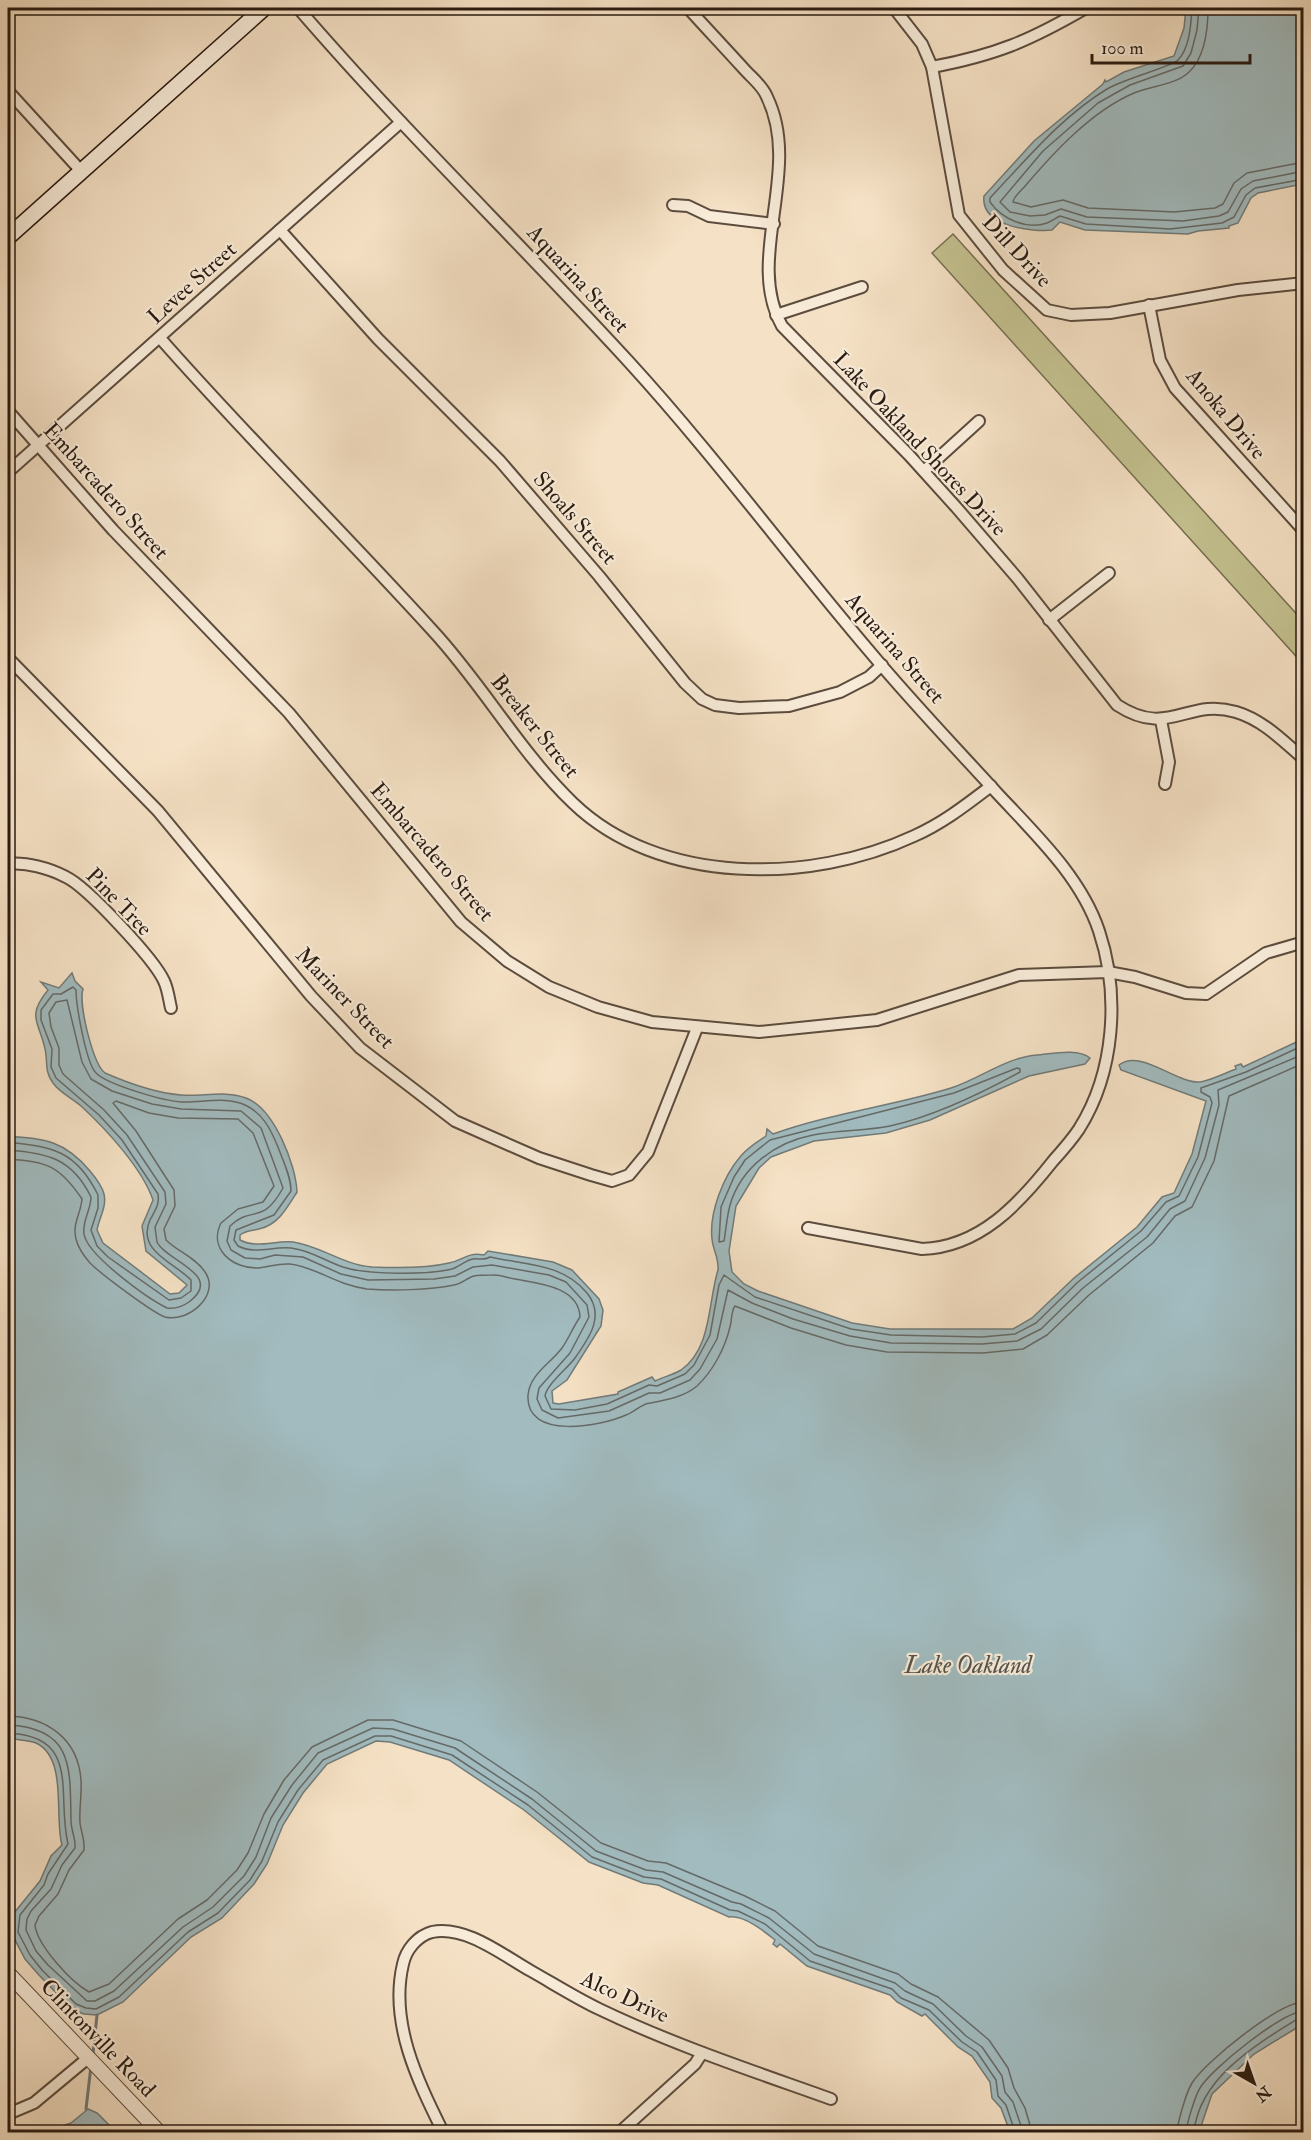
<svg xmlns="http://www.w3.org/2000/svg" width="1311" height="2140" font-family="'IM FELL Double Pica',serif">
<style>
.green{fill:#c4c190;stroke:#766e50;stroke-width:1.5}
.water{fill:#a1bbbf;stroke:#717b79;stroke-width:1.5}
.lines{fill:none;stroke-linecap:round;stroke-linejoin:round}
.shore{stroke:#656a68;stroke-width:1.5}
.stream{stroke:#717b79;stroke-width:3}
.minor-casing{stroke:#5c4c3e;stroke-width:14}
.tertiary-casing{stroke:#5c4c3e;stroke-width:16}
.secondary-casing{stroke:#291a11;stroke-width:18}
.minor{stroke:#f8ecd9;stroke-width:10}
.tertiary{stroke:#f8ecd9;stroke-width:14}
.secondary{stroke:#f8ecd9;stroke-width:15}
.labels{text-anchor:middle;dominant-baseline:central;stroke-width:4.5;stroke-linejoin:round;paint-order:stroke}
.street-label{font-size:22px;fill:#291a11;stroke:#f8ecd9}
.water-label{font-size:24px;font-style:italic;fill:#53524e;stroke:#f8ecd9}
</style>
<rect width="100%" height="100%" fill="#f5e1c5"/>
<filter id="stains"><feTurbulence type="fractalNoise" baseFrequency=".00333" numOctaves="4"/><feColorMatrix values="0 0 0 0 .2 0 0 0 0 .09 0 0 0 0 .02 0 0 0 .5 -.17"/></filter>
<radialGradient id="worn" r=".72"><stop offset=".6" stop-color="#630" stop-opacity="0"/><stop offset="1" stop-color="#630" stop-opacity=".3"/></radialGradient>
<path class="green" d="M953,234l350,387v43l-371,-411z"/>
<g class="water">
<path d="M1186,8h117v176l-45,9 -7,5 -13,25 -9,3v2l-31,3 -10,3 -103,-4 -25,-8 -8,8c-19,2 -72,-3 -68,-34l50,-55 69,-57 2,-4 1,2 18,-10 50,-16 10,-28z"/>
<path d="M72,973l3,8 8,8c-5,14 10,75 22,84 23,10 50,20 76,22 20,2 45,-5 65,3 28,10 50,67 51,94 -10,16 -19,33 -38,37 -8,2 -12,1 -19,6v5c17,9 35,0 53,2 28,4 50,23 79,25 22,1 56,1 77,-4 16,-3 17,-11 35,-8l4,-4 65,11 19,8 27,29 4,11 -2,16 -34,54 -15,11 1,12 6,1 59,-10v-2l34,-15 3,4c8,-4 18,-6 26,-11 31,-21 27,-69 37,-100 1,-12 -5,-20 -6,-31 -3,-26 11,-62 28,-82 7,-9 17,-15 26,-21l1,-7 6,5c58,-21 120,-28 178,-46 28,-9 56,-31 86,-33 14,-1 41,-7 53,3l-5,6 -56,12 -99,44 -44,13 -72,8 -43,16 -12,11 -23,38 -7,45 3,21 12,12 14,7 94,32 38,6h123l19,-11 42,-40 63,-51 25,-30 12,-4 18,-39 14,-53 -85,-31 -2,-5c21,-17 58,19 81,17 12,-2 25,-9 36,-13l-1,-3 6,-2 2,3 60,-28v985l-49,30 -42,40 -13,38h-189l-9,-24 -9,-10 -2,-16 -18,-26 -14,-9 -33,-33 -3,2 -25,-14 -7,-7 -83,-29 -27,-22 -3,3 -4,-3 2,-4c-11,-9 -31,-25 -46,-23l-71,-32 -15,-2 -54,-21 -65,-52 -75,-50 -59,-18 -14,-1 -49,23 -24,29 -20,32 -16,39 -13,20 -32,34 -31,19 -68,65 -26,13 -13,-1 -11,-4 -35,-36 -13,-15 -13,-25 2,-21 26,-32 11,-25 11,-11c-8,-28 6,-87 -26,-102 -9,-3 -19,-3 -28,-5v-602c36,3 56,4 82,35 5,6 12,15 14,23 3,13 -5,24 -7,36l6,13 67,51 9,-1 8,-8 -41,-34 -4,-25 11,-26c-11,-32 -47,-71 -72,-94 -9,-8 -21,-13 -28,-23 -9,-12 -5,-22 -8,-34 -6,-28 -19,-32 3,-59l-7,-8 18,6z"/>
<path d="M88,2109l9,4 19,19h-72l27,-9z"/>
</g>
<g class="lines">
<g class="shore">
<path d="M1192,8c-1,15 -2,40 -14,52 -7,7 -55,19 -71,29 -46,28 -81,71 -117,109v4c12,17 36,28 57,21 5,-2 9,-5 13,-7l26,8 84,5 52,-6 12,-6 12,-22 9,-7 49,-9"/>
<path d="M1199,8l-2,22 -6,23 -8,13 -53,19 -32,18 -55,48 -43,51 10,10 20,4 15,-1 16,-6 26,8 96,4 36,-5 9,-4 13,-23 12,-8 51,-10"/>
<path d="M1208,8c0,20 -3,49 -19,64 -13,13 -39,14 -55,21 -42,18 -79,58 -108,92 -4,5 -12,11 -13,17l18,5 32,-7 25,8 86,4 41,-4 8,-4 11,-21 13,-10 57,-11"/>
<path d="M1017,1068l3,1v3c-40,22 -85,44 -130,54 -25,5 -52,4 -77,9 -37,7 -72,32 -83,70 -3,11 -4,24 -6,36l-5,1 2,-35 13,-30 11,-17 25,-20 184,-47z"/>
<path d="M8,1142c44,5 68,8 90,53v13l-7,22 6,16 11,11 61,43 12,-2 10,-7v-11c-16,-17 -55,-29 -41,-60 4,-8 10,-15 8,-26l-36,-54 -23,-25 -43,-37 -5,-11 1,-18 -11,-29v-10l12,-16h8l12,-7 3,3c0,15 10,73 20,83 12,12 68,28 86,29 19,1 45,-6 63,3 18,8 26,25 33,42 5,14 13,29 13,44l-17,24 -38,15 -2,10 4,6c18,9 34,0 53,2 19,2 34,13 52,19 24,8 85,8 109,2 7,-2 14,-9 21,-10 7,-1 10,2 17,-2 36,8 72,6 97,36 18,22 3,44 -12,65 -9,12 -28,26 -30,38l6,13 24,1 32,-6 42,-19 8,1 28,-12 9,-9 16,-30 9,-50 5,-10 31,22 96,32 40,6 91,2 33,-3 21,-11 42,-41 63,-51 25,-29 13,-6 19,-39 14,-54 -2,-6 -9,-5v-4l45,-16 58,-27"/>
<path d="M8,1150c39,3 64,8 83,47 0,13 -9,24 -7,37 3,21 63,64 83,74 8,1 15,-1 22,-6 36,-27 -23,-41 -32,-60l-2,-15 11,-23 -1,-12 -38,-57 -23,-25 -41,-36 -4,-9v-17l-8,-21 -2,-14 7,-11 11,-2 15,62 9,17 21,12 40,13 29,5 60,2 20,17 22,60c-21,38 -31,17 -53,38l-3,15 4,9 14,8 15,1 15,-4 28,2 38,17 27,6 66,-1 21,-3 18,-9 19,-2 57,10 17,7 21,23 2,12 -19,36 -31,35 -2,11 5,11 16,8 51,-7 40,-18h11l30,-13 10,-11 17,-30 11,-49 24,13 41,16 57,17 41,7 91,1 35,-3 24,-12 42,-41 64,-51 23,-28 15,-8 20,-43 14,-53 -1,-15 86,-36"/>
<path d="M8,1159c39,3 51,6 74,40 -1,14 -10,25 -6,40 2,9 8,17 14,24 11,11 63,50 75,54 23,6 56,-22 40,-45 -10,-15 -27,-20 -39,-32l-2,-11 11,-23 -1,-16 -38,-59 -23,-28 3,-2 33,12 29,5 60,1 15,14 21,53 -11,16 -25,7 -17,14c-13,26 12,46 37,45 11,-1 20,-5 32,-4 26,3 49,22 77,25 26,2 62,1 87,-4 7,-1 13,-7 20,-9 5,-1 13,-1 18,-1 7,-1 16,3 23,4 21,4 64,7 65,38 -7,10 -11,21 -18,31 -12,16 -32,26 -34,47 -3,46 74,31 98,20 9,-3 15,-11 24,-12 16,-3 34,-6 47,-17 16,-15 28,-38 33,-59 2,-7 1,-16 5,-21l56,22 55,17 41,7 96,1 40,-4 24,-14 42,-40 64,-52 22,-27 17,-9 22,-46 15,-65 75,-33"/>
<path d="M8,1716c38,1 70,22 73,64 1,14 -2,29 -1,43 1,9 5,17 4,27l-15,20 -11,24 -19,22 -4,9c2,20 36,57 54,67l20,-8 69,-65 29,-19 30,-30 11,-17 16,-39 20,-34 28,-33 56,-27h25l68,21 76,51 64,51 47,18 18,2 79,33 30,15 43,35 80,28 13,10 27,13 51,43 19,28 6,20 11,20 7,24"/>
<path d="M8,1725c66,3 62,43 63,96 0,9 5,18 4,27l-13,17 -11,24 -20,22 -4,8 -1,11 10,21 12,14 39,36h8l19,-10 69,-64 30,-20 31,-31 12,-19 15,-39 21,-33 26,-32 55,-25 20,1 62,19 77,51 64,52 50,19 17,2 69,30 9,2 28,14 45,36 81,29 10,8 28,13 33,32 16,11 20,29 3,16 8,10 10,30"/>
<path d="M8,1733c74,3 48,62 60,111l-20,30 -4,11 -24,30 -2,17 12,23 12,15 34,34 10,4 10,1 23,-12 69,-65 30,-19 32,-33 12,-19 16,-39 20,-32 25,-30 52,-24h16l61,19 76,50 64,52 52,20 17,2 69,31 8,1 27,13 45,37 82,28 9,9 28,12 33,32 15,10 19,28 2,16 8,9 9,27"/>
<path d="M1177,2132c1,-11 9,-39 15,-49 13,-21 87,-81 112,-81"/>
<path d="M1186,2132c1,-9 9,-36 14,-44 11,-19 82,-76 104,-77"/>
<path d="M1194,2132c5,-53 61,-87 102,-112l8,-2"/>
</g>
<g class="stream">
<path d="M93,2054l4,-39"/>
<path d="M86,2109l5,-43"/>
</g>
<defs>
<g id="minor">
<path d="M298,8c105,122 222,235 331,354 85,93 160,195 242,291 40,48 84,94 126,140 38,41 84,84 102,138 21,63 16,141 -20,198 -8,12 -17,22 -26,32 -34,43 -73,86 -131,88l-114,-21"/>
<path d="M688,8c18,20 37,40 56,61 7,8 19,17 23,28 36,74 -23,161 15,229l127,129 47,52 62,72 99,126c52,34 70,-8 119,7 27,8 47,29 68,47"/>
<path d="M894,8l28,36 10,23 27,148 44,55 44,40 24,5 39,-2 128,-23 66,-7"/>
<path d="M932,67c64,-12 97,-26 154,-59"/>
<path d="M8,91l73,80"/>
<path d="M673,205l15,1 21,10 65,8"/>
<path d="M280,230l98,109 122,122 99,115 86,107 17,16 13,6 24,3 50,-2 51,-14 29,-15 13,-12"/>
<path d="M1149,305l11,55 15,28 129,143"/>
<path d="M776,315l86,-28"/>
<path d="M160,338c88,100 183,194 273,293 50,54 87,121 140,172 86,83 238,81 341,33 29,-13 52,-31 77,-50"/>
<path d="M8,411l105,119 176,183 172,209 46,39 42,26 49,20 54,15 107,10 118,-12 142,-45 89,-3 27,5 51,16 20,1 60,-41 38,-11"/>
<path d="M924,471l55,-50"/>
<path d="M8,472l393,-350"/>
<path d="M1049,620l60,-47"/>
<path d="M8,658l150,153 153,185 49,52 95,73 84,37 52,17 21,6 17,-6 19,-23 49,-124"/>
<path d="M1161,720l8,42 -4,22"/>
<path d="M8,864c18,-2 41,4 58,13 21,10 88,82 98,104 4,8 5,19 7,27"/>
<path d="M8,2114l26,-11 54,-45"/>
<path d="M443,2132c-25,-51 -54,-109 -40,-168 3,-14 14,-28 29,-32 34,-7 72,24 99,39 23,13 45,27 68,38 75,36 154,62 232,90"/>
<path d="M620,2132l75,-68 7,-11"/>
</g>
<path id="tertiary" d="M8,1973l151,159"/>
<path id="secondary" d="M8,237l256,-229"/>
</defs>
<use href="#minor" class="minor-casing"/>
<use href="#tertiary" class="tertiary-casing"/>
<use href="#secondary" class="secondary-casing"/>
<use href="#minor" class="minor"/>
<use href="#tertiary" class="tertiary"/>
<use href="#secondary" class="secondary"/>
</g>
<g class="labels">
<g class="street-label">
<text transform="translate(1017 251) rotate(47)">Dill Drive</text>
<text transform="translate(578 279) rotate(47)">Aquarina Street</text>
<text transform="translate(192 283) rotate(-42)">Levee Street</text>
<text transform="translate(1226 414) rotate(50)">Anoka Drive</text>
<text transform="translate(920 444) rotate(47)">Lake Oakland Shores Drive</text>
<text transform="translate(106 491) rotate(48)">Embarcadero Street</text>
<text transform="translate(575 518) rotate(49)">Shoals Street</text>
<text transform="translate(895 648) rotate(49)">Aquarina Street</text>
<text transform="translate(535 726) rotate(51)">Breaker Street</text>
<text transform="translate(432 852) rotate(49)">Embarcadero Street</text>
<text transform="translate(119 902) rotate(46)">Pine Tree</text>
<text transform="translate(345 998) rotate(46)">Mariner Street</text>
<text transform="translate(625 1997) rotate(25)">Alco Drive</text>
<text transform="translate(98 2038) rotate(46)">Clintonville Road</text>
</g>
<g class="water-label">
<text x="968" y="1665">Lake Oakland</text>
</g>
</g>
<rect width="1311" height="2140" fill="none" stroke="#f5e1c5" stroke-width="30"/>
<rect x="9" y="9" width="1293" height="2122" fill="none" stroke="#291a11" stroke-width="3"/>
<rect x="15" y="15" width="1281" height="2110" fill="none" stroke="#291a11" stroke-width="1.5"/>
<g transform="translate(1254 2083) rotate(140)" stroke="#f8ecd9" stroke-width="4.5" paint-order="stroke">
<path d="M0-4.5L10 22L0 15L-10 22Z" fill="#291a11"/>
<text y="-9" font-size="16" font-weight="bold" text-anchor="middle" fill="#291a11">N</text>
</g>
<path d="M1092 54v9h158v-9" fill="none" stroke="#291a11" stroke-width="3"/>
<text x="1101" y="54" font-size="18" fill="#291a11" stroke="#f8ecd9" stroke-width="4.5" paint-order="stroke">100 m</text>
<rect width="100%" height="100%" filter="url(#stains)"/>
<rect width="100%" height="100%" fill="url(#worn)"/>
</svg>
